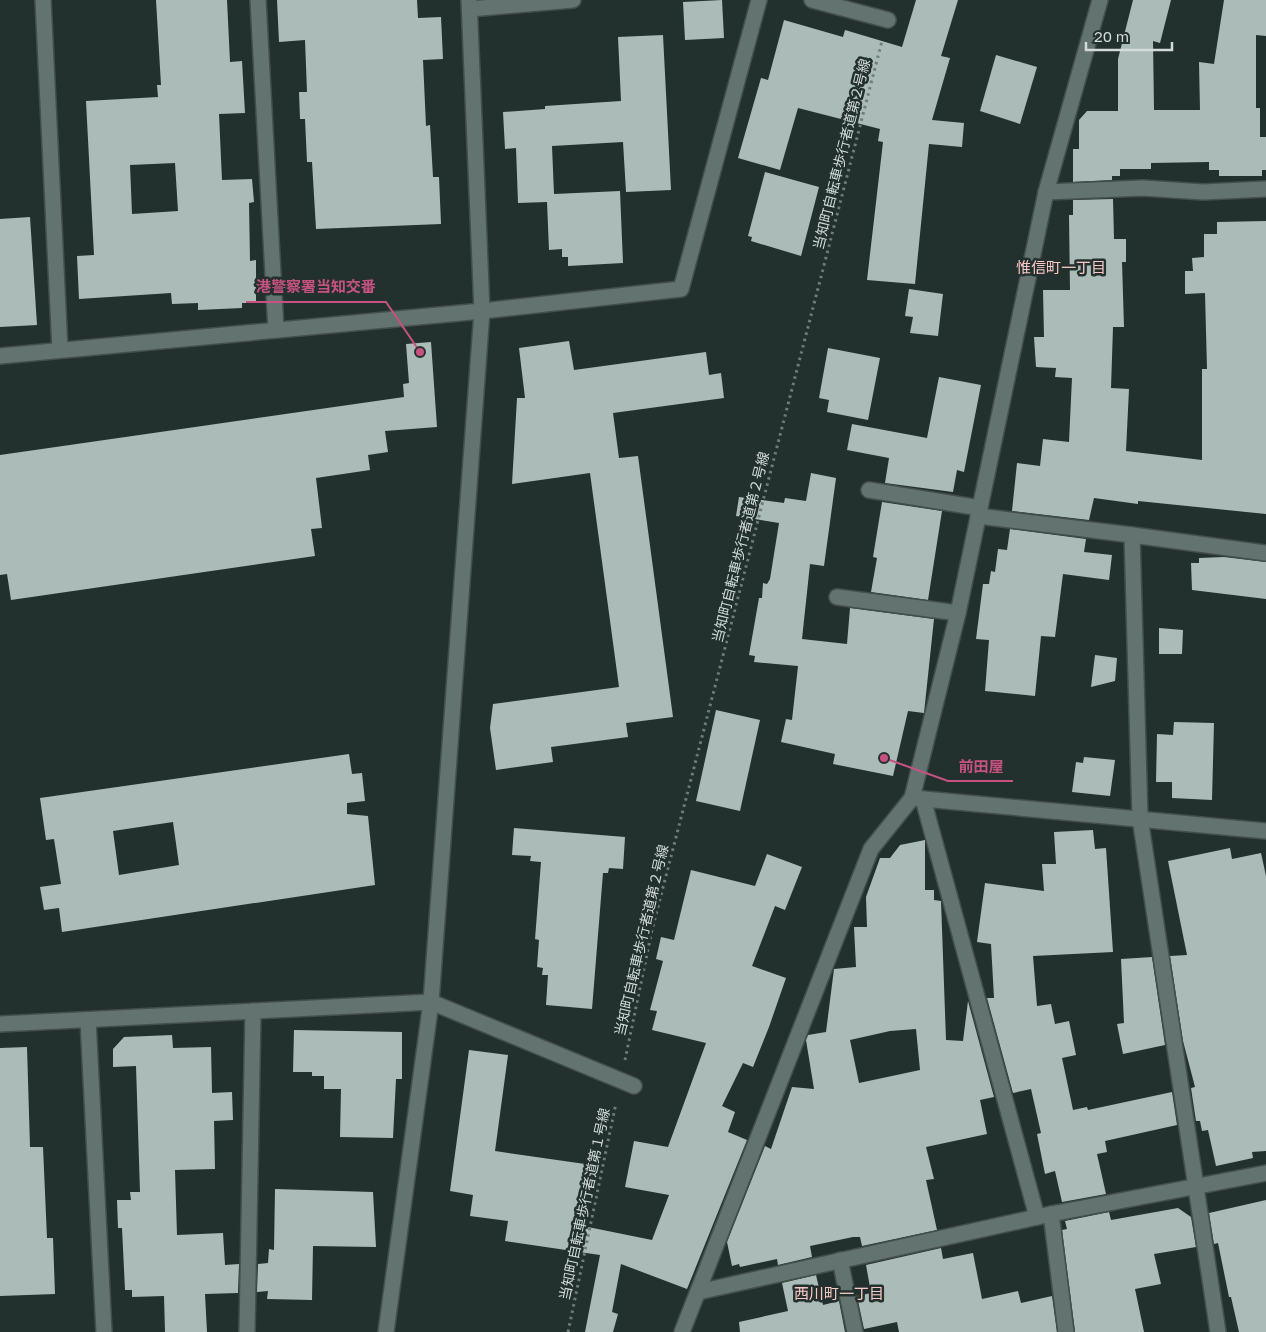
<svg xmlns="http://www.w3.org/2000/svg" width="1266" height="1332" font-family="'Golos Text','Noto Sans JP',sans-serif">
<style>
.building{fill:#abbcb8;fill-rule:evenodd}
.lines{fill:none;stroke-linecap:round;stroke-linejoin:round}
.lane-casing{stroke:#434f4d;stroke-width:18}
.street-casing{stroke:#434f4d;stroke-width:18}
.path{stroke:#707c79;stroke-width:3;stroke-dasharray:2.5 4;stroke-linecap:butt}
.lane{stroke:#63736f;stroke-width:15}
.street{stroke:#63736f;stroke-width:15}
.labels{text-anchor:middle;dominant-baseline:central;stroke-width:5;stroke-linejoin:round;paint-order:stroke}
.street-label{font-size:14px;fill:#d2dbd9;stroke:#23312e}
.neighbourhood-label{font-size:15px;fill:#fbc7c6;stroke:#23312e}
.leader{fill:none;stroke:#c75281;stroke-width:2}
.callout-dot{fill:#c75281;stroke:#23312e;stroke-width:2}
.callout-label{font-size:15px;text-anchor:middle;font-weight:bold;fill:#c75281;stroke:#23312e;stroke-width:5;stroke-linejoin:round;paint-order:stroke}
</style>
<rect width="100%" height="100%" fill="#23312e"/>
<g class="building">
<path d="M156,0h71l3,62 12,-1 3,52 -26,1 3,66 30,-1 2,23 -5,1 1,58 6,-1v43h-14v5l-44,2v-7l-26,1 -1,-11 -92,6 -2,-43 17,-1 -8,-154 72,-4 -1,-12h4zM175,163l3,48 -46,3 -2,-49z"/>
<path d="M277,0h140l1,18 23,-1 2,42 -20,1 3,66 4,-1 3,52h6l2,47 -125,5 -4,-67h-5l-2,-43h-5l-1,-27h8l-2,-52 -26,2z"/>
<path d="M722,0l2,38 -39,2 -2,-38z"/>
<path d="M916,0h42l-17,56 9,2 -18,62 32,3 -2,24 -33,-3 -14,140 -48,-4 16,-138 -5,-1 2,-12 -82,-21 -18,62 -42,-12 23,-80 7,2 16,-60 59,17 2,-7 57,17z"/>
<path d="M1133,0h38l-11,43 -7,-2 1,69h46l-1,-48 15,2 10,-64h42v36l-10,-1v73h4v29h6v33h-4v6h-43v-6h-10v-8l-58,1v6h-31v7h-8v4l-39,2v-33h6v-29l8,-9h31v-52z"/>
<path d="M663,35l8,155 -45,2 -3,-50 -71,4 2,48 66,-3 3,72 -55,3v-9h-6v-8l-13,1 -2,-48 -29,1 -2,-55 -11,1 -2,-37 42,-3v-3l76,-5 -3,-64z"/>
<path d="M996,55l41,12 -17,57 -40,-13z"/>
<path d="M765,172l54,15 -18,69 -50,-15 1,-4 -4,-1z"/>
<path d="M1113,199l1,40h12v23h-4l2,65h-11l-2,61 18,1 -3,62 76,9v-91h5l-2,-76 -20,1v-23h8l-1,-13 12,-1v-23h13v-12l49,-1v293l-128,-13v3l-44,-6 -5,22 -77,-9 5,-48 23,3 3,-27 26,3 3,-64 -17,-1 1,-9 -20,-1 -2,-30h10l-1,-47h27l-1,-75h4v-15z"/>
<path d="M30,217l7,108 -37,2v-108z"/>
<path d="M909,289l34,5 -5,42 -28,-3 3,-16 -8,-1z"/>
<path d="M569,341l5,29 132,-18 3,23 12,-2 3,25 -111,15 6,45 19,-2 35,261 -47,6 2,14 -77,10 2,15 -57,8 -6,-42 3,-24 126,-17 -29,-214 -78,11 5,-86h8l-6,-50z"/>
<path d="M431,342l6,85 -52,4 3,21 -20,3 2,15 -54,8 6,50 -11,1 4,27 -304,44 -4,-26 -7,1v-120l404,-58 -1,-13 6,-1 -3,-39z"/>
<path d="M828,348l52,10 -12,62 -41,-8 2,-12 -10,-2z"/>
<path d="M939,377l42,8 -17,87 -7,-2 -4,22 -68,-9 4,-25 -42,-8 5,-26 75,14z"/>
<path d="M811,473l25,5 -12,88 -14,-2 -8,75 45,5 3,-36 84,11 -10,94 -16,-2 -15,65 -60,-12 2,-10 -54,-12 5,-23 6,1 6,-54 -44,-4 1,-6 -6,-1 10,-57h3l1,-15 4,1 3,-5 9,-56 -43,-7 3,-19 45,6 1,-5 21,3z"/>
<path d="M882,502l60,9 -14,89 -57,-8 6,-34 -4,-1z"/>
<path d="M1010,529l76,10 -2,13 28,3 -3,25 -46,-6 -8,63 -14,-1 -6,60 -50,-5 4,-51 -13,-1 7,-55h6l2,-13 4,1 3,-23 9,1z"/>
<path d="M1224,557l42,5v37l-74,-9 -1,-27h8v-5z"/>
<path d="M1159,628l24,2 -1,24h-23z"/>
<path d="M1095,655l22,3 -2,23 -24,6z"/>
<path d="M716,710l44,10 -20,91 -44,-10z"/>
<path d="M1174,722l40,1 -2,77 -40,-2v-16h-16l1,-48 16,1z"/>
<path d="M349,754l3,20 10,-1 3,28 -18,2v11l21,2 7,69 -313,47 -3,-24 -15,2 -4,-23 21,-3 -7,-45 -8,1 -6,-42zM173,822l6,43 -60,10 -6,-44z"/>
<path d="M1084,757l31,3 -5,36 -38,-4 4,-30 7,1z"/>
<path d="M514,828l111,9 -2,32 -14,-1 -1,5h-5l-11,136 -46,-4 2,-30h-6l1,-7 -6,-1 2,-27 -4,-1 6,-77 -11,-1 1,-5 -19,-1z"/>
<path d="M1093,830l2,19 11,-1 7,104 -80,4 4,50 14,-2 4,20 14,-3 7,34 -14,3 11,52 14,-3 1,3 84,-18 5,33 -72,16 2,11 -10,2 9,40 -44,8 -7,-31 -10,3 -8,-40 4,-1 -10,-44 -18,4 -26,-95h7l-3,-54 -14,-2 8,-59 59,8 -2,-27h14l-2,-32z"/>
<path d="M925,840v50h9v10l7,1 5,139 17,1 5,-40 26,96 -14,3 7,34 -61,13 8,32 -8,1 11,50 -75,16 -2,-9h-7l-43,9 2,11 -34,8 -1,-6 -37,8 -1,-3 -7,2 -5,-24 38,-96 6,3 21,-62 22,2 -8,-49 2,-5 18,-3 8,-63 22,-2 -2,-40h13l-1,-30 14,-39h10l10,-13zM916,1029l4,41 -61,13 -9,-43 40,-9z"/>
<path d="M1230,848l2,11 29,-6 5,23v275l-14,1 1,6 -37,8 -8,-36 -6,1 -2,-10h-4l-5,-33 4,-1 -12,-46 -13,-85 17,-1 -19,-94z"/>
<path d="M767,854l35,13 -17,43 -10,-4 -23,60 34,12 -17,49 -16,40 -10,-4 -21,43 13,6 -7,20 19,8 -60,149 -66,-25 -9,48 6,2 -5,18h-28l15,-77 -95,-14 3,-20 -38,-5 3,-21 -23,-4 19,-141 39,5 -13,96 97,14 -9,61 69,14 17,-45 -44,-8 9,-46 34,6 38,-104 -54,-13 5,-19 -7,-1 13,-49 -7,-2 5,-22 13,3 17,-70 64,16z"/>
<path d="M1152,957l13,88 -42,9 -6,-30 7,-1 -3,-64z"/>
<path d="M294,1030l108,2v47h-6l-3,59 -53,-1 1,-48h-17v-13h-12v-4h-19z"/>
<path d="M172,1035l1,13 38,-1 1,46 20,-1 1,28 -19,1 1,48 -40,1 2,65 46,-2 2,32 14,-1 -1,29 -33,1 2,38h-42l-1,-36 -32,1v-7h-7l-3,-62h-4l-1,-28h14l-1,-8h10l-4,-126 -23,1v-18l11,-12z"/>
<path d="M27,1047l3,100h13l4,91h6l2,56 -55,2v-248z"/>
<path d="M275,1189l98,3 3,55 -63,-1 -1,54 -45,-1 1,-8 -11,1 1,-28 10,-1 1,-14 5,1z"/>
<path d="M1266,1200v132h-27l-8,-35h-2l-11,-54 -4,1 -5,-31z"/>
<path d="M1178,1208l13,9 5,30 -42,7 7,30 -26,5 9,43h-69l-13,-102 5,-1 -2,-8 44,-9 2,8z"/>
<path d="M941,1248l2,11 30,-6 9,46 36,-8 3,12 31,-7 5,36h-158l-2,-10 -33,7 -7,-33 14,-3 -5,-28z"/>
<path d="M816,1275l7,30 16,-4 6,31h-105l-1,-10 49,-11 -6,-28z"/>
</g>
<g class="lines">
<defs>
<g id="lane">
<path d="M869,490l111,18"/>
<path d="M837,597l121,16"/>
</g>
<g id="street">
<path d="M43,0l17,350"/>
<path d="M258,0l18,330"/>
<path d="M812,0l76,20"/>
<path d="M470,9l103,-9"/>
<path d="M1046,192l97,-4 60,4 63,-3"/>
<path d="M0,356l482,-45 199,-22 78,-289"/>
<path d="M978,516l154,19 8,283 78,514"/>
<path d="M1132,535l134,18"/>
<path d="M913,798l353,33"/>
<path d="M923,799l114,418"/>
<path d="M88,1020l16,312"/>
<path d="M0,1024l431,-22 203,84"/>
<path d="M1051,1214l15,118"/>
<path d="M840,1260l15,72"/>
<path d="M698,1292l353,-78 215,-41"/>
<path d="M247,1332l6,-321"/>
<path d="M386,1332l45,-330 51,-691 -13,-311"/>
<path d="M682,1332l189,-483 41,-51 46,-185 88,-421 54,-192"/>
</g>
</defs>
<use href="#lane" class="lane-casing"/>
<use href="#street" class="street-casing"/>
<g class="path">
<path d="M625,1060l27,-130 230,-889"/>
<path d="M568,1332l48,-229"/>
</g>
<use href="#lane" class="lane"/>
<use href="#street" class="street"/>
</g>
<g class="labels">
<g class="street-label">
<text transform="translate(841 154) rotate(-76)">当知町自転車歩行者道第２号線</text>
<text transform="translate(740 547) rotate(-76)">当知町自転車歩行者道第２号線</text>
<text transform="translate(641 940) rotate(-77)">当知町自転車歩行者道第２号線</text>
<text transform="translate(584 1204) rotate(-78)">当知町自転車歩行者道第１号線</text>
</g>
<g class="neighbourhood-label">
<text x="1061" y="267">惟信町一丁目</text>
<text x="839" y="1293">西川町一丁目</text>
</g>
</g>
<path class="leader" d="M420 352L386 302H246M884 758L948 781H1013"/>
<g class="callout-dot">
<circle cx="420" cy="352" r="5"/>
<circle cx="884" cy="758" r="5"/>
</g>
<g class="callout-label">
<text x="316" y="292">港警察署当知交番</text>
<text x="981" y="772">前田屋</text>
</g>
<path d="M1086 42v8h86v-8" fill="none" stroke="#d2dbd9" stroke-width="2.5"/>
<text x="1094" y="42" font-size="15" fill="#d2dbd9" stroke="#23312e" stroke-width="4" paint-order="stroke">20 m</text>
</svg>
